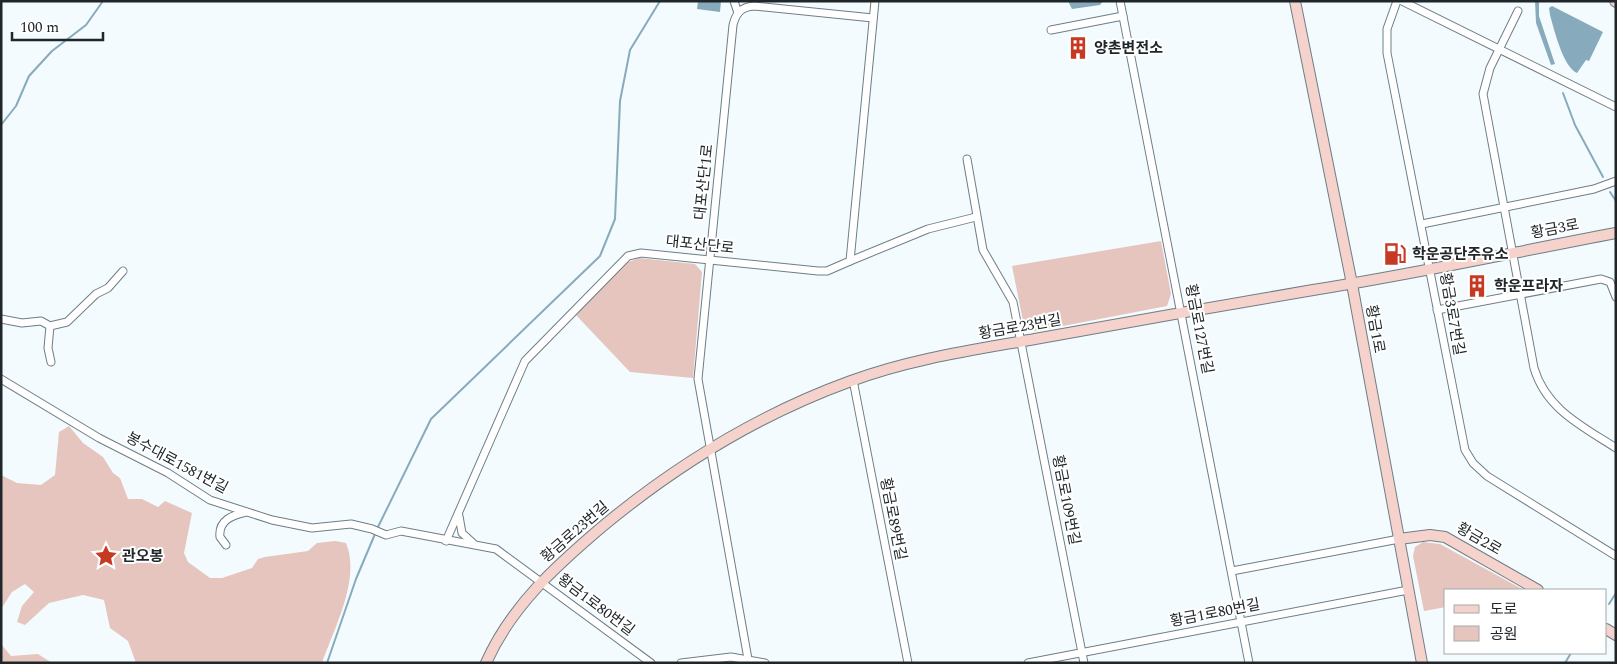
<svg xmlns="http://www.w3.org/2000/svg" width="1617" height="664" font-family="Spectral,'Noto Sans KR',serif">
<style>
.green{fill:#e5c5be}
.water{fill:#87abbc}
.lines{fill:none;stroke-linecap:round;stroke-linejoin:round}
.stream{stroke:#87abbc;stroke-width:2}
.street-casing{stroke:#6e7e86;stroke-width:9}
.secondary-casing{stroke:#6e7e86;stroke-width:12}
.street{stroke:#fff;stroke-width:7}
.secondary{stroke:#f5d2cb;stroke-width:10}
.labels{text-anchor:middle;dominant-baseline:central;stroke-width:4;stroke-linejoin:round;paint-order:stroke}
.poi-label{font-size:15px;font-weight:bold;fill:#20272a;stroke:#fff;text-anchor:start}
.street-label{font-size:15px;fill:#20272a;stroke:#fff}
</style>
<rect width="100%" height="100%" fill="#f3fbfe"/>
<g class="green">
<path d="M1161,241l10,53 -4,12 -130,25 -10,-1 -3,-4 -12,-60z"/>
<path d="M639,258l56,6 7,8 -9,106 -63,-6 -55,-58 51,-51z"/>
<path d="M69,426l14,17 20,14 10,16 7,5 8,21h14l16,8 7,-6 27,12 -8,40 4,9 22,16h12l30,-10 6,-9 7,-2 43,-6 9,-8 18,-2 11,2c15,36 -12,85 -24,120h-186l-8,-22 -18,-13 -6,-28 -21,-5 -34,8 -24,22 -8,-3 5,-16 12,-14 -9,-8 -13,8 -11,17v-134l16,8 24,2 14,-10 4,-43z"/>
<path d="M1423,542l17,2 84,46h-78v17l-22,4 -11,-55 2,-9z"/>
<path d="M1,644l10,12 27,-2 14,9h-51z"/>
</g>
<g class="water">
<path d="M698,1h23l-1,11 -23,-3z"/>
<path d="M1068,1h35l-3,4 -28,4z"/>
<path d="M1535,1h4v15l16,48 -4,1 -15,-42z"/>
<path d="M1552,6l51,26 -14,29 -3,-1 -9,13c-14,-6 -23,-44 -27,-58l-1,-7z"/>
</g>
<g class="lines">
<g class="stream">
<path d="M1563,93l12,32 28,52"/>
<path d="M1,125l15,-19 13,-30 23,-25 34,-26 17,-24"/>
<path d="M1610,192l6,9"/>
<path d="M377,529l54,-110 169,-163 15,-37 5,-118 10,-51 30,-49"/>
<path d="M1609,604l7,-11"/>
<path d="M327,663l29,-84 19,-45"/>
<path d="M1565,663l6,-10"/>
</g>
<defs>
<g id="street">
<path d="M734,1l4,12"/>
<path d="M1120,1l129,662"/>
<path d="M1397,1l-10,28v24l78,397 8,13 14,13 129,80"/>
<path d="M1402,1l214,106"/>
<path d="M1518,11l-28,57 -7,26 51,274c12,41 48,58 82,80"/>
<path d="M1051,30l72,-14"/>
<path d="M967,159l16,91 30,52 71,361"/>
<path d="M1422,224l172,-35 22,-8"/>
<path d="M850,261l78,-32 48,-12"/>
<path d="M1437,310l164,-31 9,3 6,15"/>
<path d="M1,319l21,4 19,-2 9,5 -2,22 3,14"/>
<path d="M50,326l17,-4 29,-28 12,-6 15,-17"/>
<path d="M1,379l98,59 69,35 42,27 62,20 40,8 39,-4 21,5 14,6 15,-4 95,18 155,114"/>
<path d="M853,380l55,283"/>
<path d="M459,516l3,17 11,10"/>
<path d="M446,541l79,-180 103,-105 13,-3 177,18h9l23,-10 25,-260"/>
<path d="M226,545l-6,-8c-2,-17 13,-22 26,-25"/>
<path d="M1232,571l167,-32"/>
<path d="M748,659l-50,-280 35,-354c3,-12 8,-18 21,-19l119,12"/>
<path d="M681,663l50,-6 34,6"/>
<path d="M1028,663l380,-73"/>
</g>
<g id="secondary">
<path d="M1295,1l57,283 70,379"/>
<path d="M1615,1l1,1"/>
<path d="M1399,539l31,-4 15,2 93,53"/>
<path d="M1606,629l10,6"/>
<path d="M486,663c25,-57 71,-98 117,-137 75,-62 157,-112 248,-145 59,-22 122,-31 184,-42 93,-17 185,-33 278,-49 102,-16 202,-38 303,-57"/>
</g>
</defs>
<use href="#street" class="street-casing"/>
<use href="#secondary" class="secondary-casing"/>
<use href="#street" class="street"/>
<use href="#secondary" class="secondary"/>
</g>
<defs>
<symbol id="building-bare" viewBox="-9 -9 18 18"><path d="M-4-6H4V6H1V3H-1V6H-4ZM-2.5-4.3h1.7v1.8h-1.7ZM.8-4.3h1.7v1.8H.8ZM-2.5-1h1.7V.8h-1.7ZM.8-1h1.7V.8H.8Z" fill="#c63a23" stroke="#fff" stroke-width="2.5" paint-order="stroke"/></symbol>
<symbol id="fuel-bare" viewBox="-9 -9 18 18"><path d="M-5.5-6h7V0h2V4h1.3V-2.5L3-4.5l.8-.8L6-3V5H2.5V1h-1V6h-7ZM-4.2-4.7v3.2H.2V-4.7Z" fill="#c63a23" stroke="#fff" stroke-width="2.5" paint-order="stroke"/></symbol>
<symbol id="sight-bare" viewBox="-9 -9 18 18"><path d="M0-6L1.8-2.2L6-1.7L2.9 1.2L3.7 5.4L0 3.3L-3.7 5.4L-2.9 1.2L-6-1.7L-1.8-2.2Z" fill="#c63a23" stroke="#fff" stroke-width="2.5" paint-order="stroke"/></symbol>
</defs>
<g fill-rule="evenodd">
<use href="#building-bare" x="1062" y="32" width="32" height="32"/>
<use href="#fuel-bare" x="1379" y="238" width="32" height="32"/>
<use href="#building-bare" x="1461" y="270" width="32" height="32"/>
<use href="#sight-bare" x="90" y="540" width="32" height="32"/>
</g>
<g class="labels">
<g class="poi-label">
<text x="1094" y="48">양촌변전소</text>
<text x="1412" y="254">학운공단주유소</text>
<text x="1494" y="286">학운프라자</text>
<text x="122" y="556">관오봉</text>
</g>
<g class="street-label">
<text transform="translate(704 182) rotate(-84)">대포산단1로</text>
<text transform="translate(1555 229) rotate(-11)">황금3로</text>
<text transform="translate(700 245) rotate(6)">대포산단로</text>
<text transform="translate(1452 314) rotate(80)">황금3로7번길</text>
<text transform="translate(1020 327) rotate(-10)">황금로23번길</text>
<text transform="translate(1199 329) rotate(79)">황금로127번길</text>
<text transform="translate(1375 329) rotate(80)">황금1로</text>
<text transform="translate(177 463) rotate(28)">봉수대로1581번길</text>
<text transform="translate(1066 500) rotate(79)">황금로109번길</text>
<text transform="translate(893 519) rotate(79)">황금로89번길</text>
<text transform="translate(575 532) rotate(-41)">황금로23번길</text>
<text transform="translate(1479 539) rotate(30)">황금2로</text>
<text transform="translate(596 605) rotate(37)">황금1로80번길</text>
<text transform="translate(1215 613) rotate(-11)">황금1로80번길</text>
</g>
</g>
<rect width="1617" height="664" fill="none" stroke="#20272a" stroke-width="5"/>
<rect x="1444" y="589" width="162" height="65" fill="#ffffff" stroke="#a6a9aa"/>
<rect x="1454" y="605" width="25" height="8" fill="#f5d2cb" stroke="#a6a9aa"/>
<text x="1490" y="614" font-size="15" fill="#20272a">도로</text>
<rect x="1454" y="626" width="25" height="15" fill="#e5c5be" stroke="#a6a9aa"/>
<text x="1490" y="639" font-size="15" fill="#20272a">공원</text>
<path d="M12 32v8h91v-8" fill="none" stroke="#20272a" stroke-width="2.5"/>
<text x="20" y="32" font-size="15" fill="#20272a" stroke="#ffffff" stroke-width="4" paint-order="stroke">100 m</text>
</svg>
